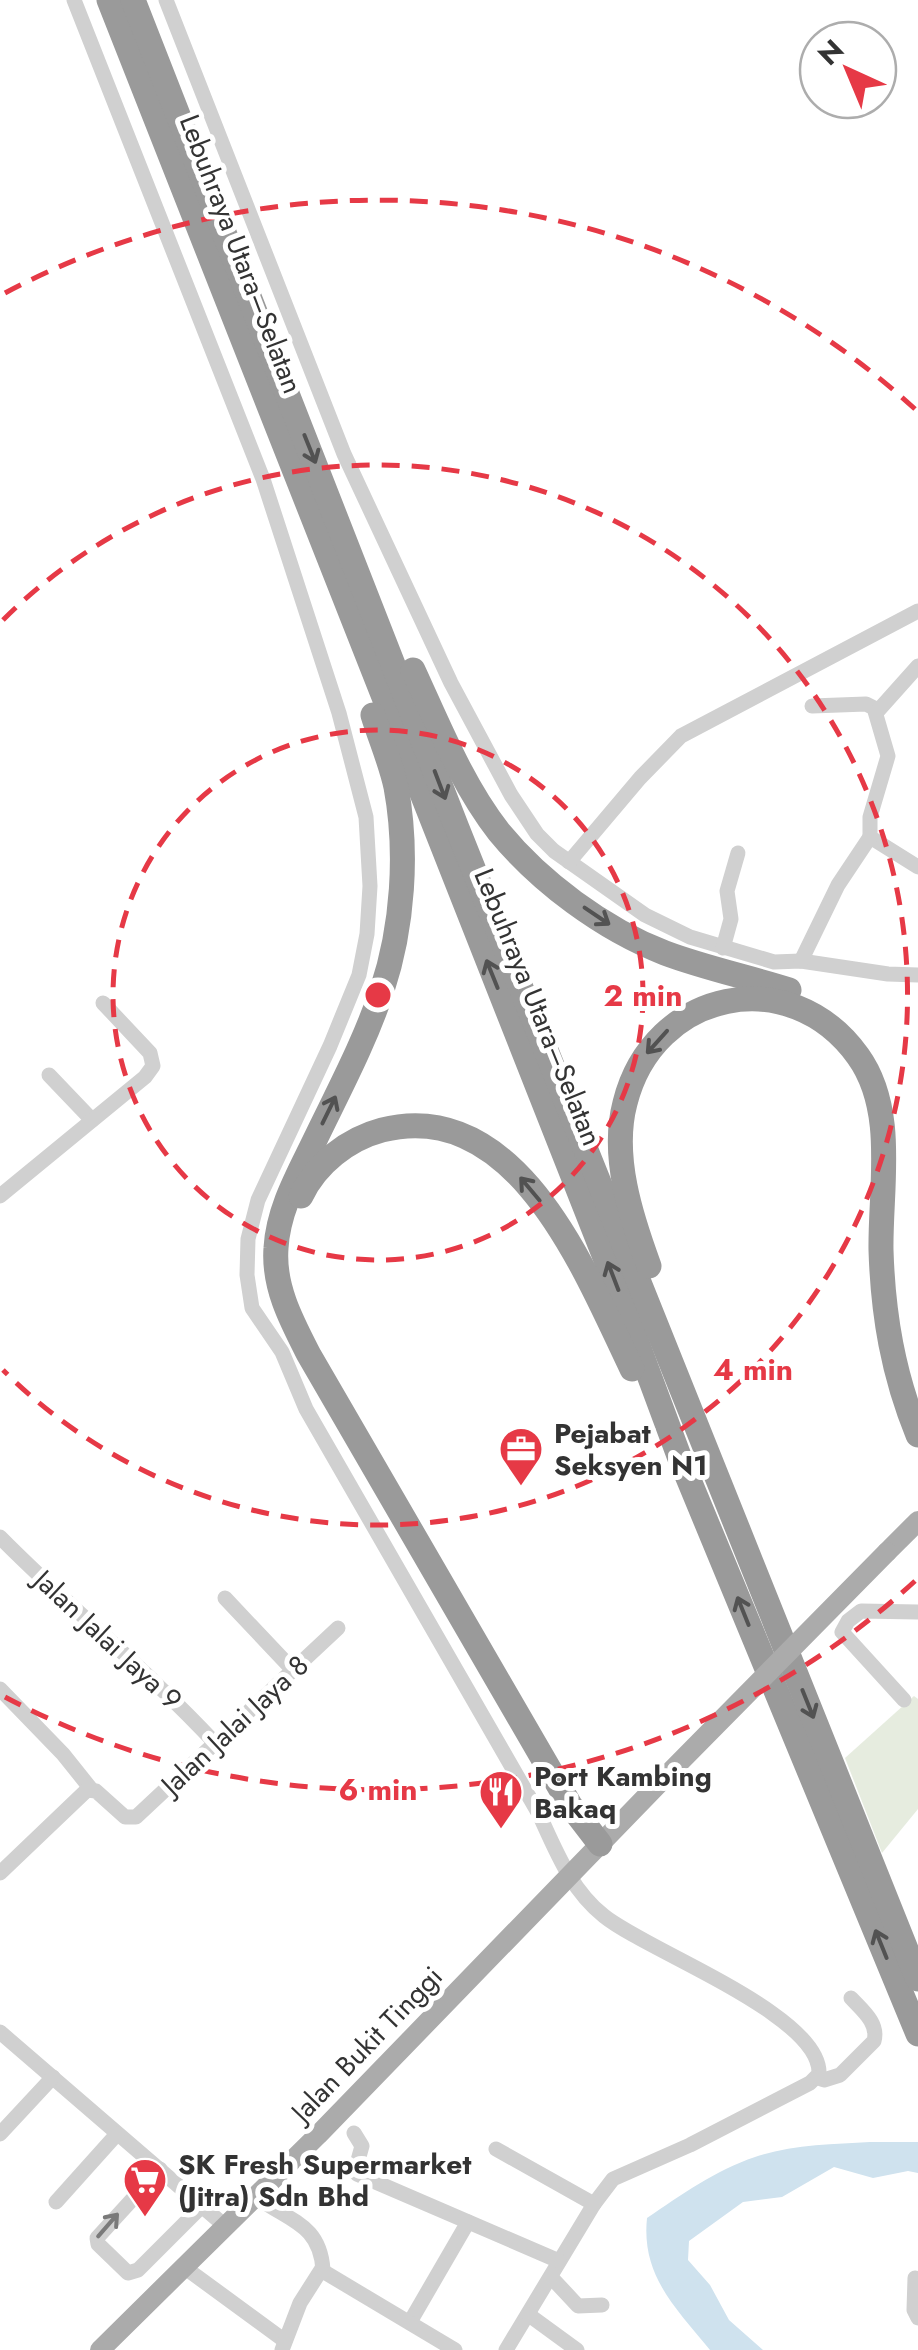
<svg xmlns="http://www.w3.org/2000/svg" width="918" height="2350" font-family="Jost,sans-serif">
<style>
.green{fill:#e6ecdf}
.water{fill:#cfe2ee}
.lines{fill:none;stroke-linecap:round;stroke-linejoin:round}
.minor{stroke:#d0d0d0;stroke-width:15}
.major{stroke:#ababab;stroke-width:20}
.highway{stroke:#9a9a9a;stroke-width:25}
.major-bridge{stroke:#ababab;stroke-width:20}
.oneway{stroke:#525252}
.oneway2{stroke:#7a7a7a}
.ring{fill:none;stroke:#e63946;stroke-width:5;stroke-dasharray:18 12}
.labels{text-anchor:middle;dominant-baseline:central;stroke-width:10;stroke-linejoin:round;paint-order:stroke}
.street-label{font-size:28px;fill:#333;stroke:#fff}
.poi-label{font-size:28px;font-weight:bold;fill:#333;stroke:#fff;text-anchor:start}
.centre{fill:#e63946;stroke:#fff;stroke-width:5}
.ring-label{font-size:30px;text-anchor:middle;font-weight:bold;fill:#e63946;stroke:#fff;stroke-width:10;stroke-linejoin:round;paint-order:stroke}
</style>
<rect width="100%" height="100%" fill="#fff"/>
<path class="green" d="M914,1696l4,3v110l-36,44 -37,-95z"/>
<path class="water" d="M870,2142h48v31l-10,-2 -35,7 -39,-11 -52,30 -39,5 -54,39 -1,19 22,25 19,35 34,30h-53c-34,-42 -69,-74 -63,-132 34,-23 69,-48 108,-61 35,-12 78,-13 115,-15z"/>
<g class="lines">
<g class="minor">
<path d="M74,0l189,479 76,234 27,104 4,69 -3,48 -8,41 -29,71 -72,154 -10,39 -1,36 5,33 30,44 24,57 233,405c17,37 32,76 65,102 43,35 218,99 215,158l-9,9 -120,62 -77,34 -19,25 -88,146"/>
<path d="M166,0l178,454 107,229 60,112 26,39 17,17 91,64 45,22 84,25 27,-1 87,13 30,1"/>
<path d="M812,706l54,-2 8,4 14,48 -18,61v20l48,30"/>
<path d="M876,713l42,-47"/>
<path d="M569,862l71,-84 41,-42 237,-125"/>
<path d="M723,948l8,-29 -4,-28 11,-38"/>
<path d="M801,961l37,-76 32,-48"/>
<path d="M49,1075l43,45"/>
<path d="M0,1196l145,-119 8,-11 -3,-13 -47,-50"/>
<path d="M0,1537c70,71 147,133 215,206"/>
<path d="M225,1598l68,72"/>
<path d="M0,1689l63,65 28,35"/>
<path d="M904,1700l-62,-68 6,-11 13,-10 57,1"/>
<path d="M0,1873l87,-83 9,1 29,26h11l202,-189"/>
<path d="M0,2032l225,194"/>
<path d="M818,2078l6,2 16,-5 34,-34c5,-18 -12,-31 -23,-43"/>
<path d="M354,2133l8,13 -7,25 2,3 202,87"/>
<path d="M0,2134l53,-57"/>
<path d="M496,2149l98,55"/>
<path d="M160,2169l-63,69 1,6 30,29 10,-3 64,-64"/>
<path d="M255,2196c33,25 65,27 68,74"/>
<path d="M56,2202l61,-68"/>
<path d="M184,2267l101,74"/>
<path d="M551,2277l27,29 24,-1"/>
<path d="M915,2278l-1,32 4,8"/>
<path d="M529,2315l48,35"/>
<path d="M410,2322l58,-100"/>
<path d="M282,2350l18,-47 21,-33 134,80"/>
</g>
<g class="major">
<path d="M887,1552l31,-31"/>
<path d="M100,2350l218,-215 351,-362"/>
</g>
<g class="highway">
<path d="M109,0l501,1270 69,186 239,578"/>
<path d="M133,0l324,828 461,1151"/>
<path d="M413,670c25,54 49,115 86,162 41,50 104,97 166,121 40,15 83,24 124,37"/>
<path d="M373,715c7,23 18,48 23,72 12,65 7,140 -14,203 -17,52 -44,102 -68,152 -16,33 -36,68 -38,106 -3,39 16,74 33,107l261,450 30,39"/>
<path d="M301,1196c15,-32 47,-57 81,-66 136,-34 204,144 250,239"/>
<path d="M649,1266c-18,-49 -38,-110 -24,-163 28,-113 165,-142 233,-47 39,54 22,132 23,194 2,65 12,124 37,185"/>
</g>
<path class="major-bridge" d="M669,1773l218,-221"/>
</g>
<defs><path id="oneway-shaft" d="M-6 0H5M1.5-3L5.5 0L1.5 3" fill="none" stroke-width="1.6" stroke-linecap="round" stroke-linejoin="round" transform="scale(2.5)"/></defs>
<g class="oneway">
<use href="#oneway-shaft" transform="translate(310 449) rotate(68)"/>
<use href="#oneway-shaft" transform="translate(440 785) rotate(69)"/>
<use href="#oneway-shaft" transform="translate(597 916) rotate(34)"/>
<use href="#oneway-shaft" transform="translate(492 974) rotate(-112)"/>
<use href="#oneway-shaft" transform="translate(657 1042) rotate(132)"/>
<use href="#oneway-shaft" transform="translate(329 1110) rotate(-64)"/>
<use href="#oneway-shaft" transform="translate(530 1189) rotate(-130)"/>
<use href="#oneway-shaft" transform="translate(613 1276) rotate(-111)"/>
<use href="#oneway-shaft" transform="translate(743 1611) rotate(-112)"/>
<use href="#oneway-shaft" transform="translate(808 1704) rotate(68)"/>
<use href="#oneway-shaft" transform="translate(881 1944) rotate(-112)"/>
</g>
<use class="oneway2" href="#oneway-shaft" transform="translate(108 2225) rotate(-49)"/>
<g class="ring">
<circle cx="378" cy="995" r="265"/>
<path d="M3 620A530 530 0 1 1 3 1370"/>
<path d="M915 1581A795 795 0 0 1 5 1697M5 293A795 795 0 0 1 915 409"/>
</g>
<defs>
<symbol id="office-pin" viewBox="-11 -11 22 30"><path d="M0 17L-7.5 6A9.5 9.5 0 1 1 7.5 6Z" fill="#e63946" stroke="#fff"/><path d="M-6-3h4V-5.5h4V-3h4V5H-6ZM-1-4.5V-3h2v-1.5ZM-6 0V1H6V0Z" fill="#fff"/></symbol>
<symbol id="restaurant-pin" viewBox="-11 -11 22 30"><path d="M0 17L-7.5 6A9.5 9.5 0 1 1 7.5 6Z" fill="#e63946" stroke="#fff"/><path d="M-5-6h1v4h1v-4h1v4h1v-4h1v5L-1.5 .5V6h-2V.5L-5-1ZM5-6V6H3V1.5H1.5Q1.5-4 5-6Z" fill="#fff"/></symbol>
<symbol id="supermarket-pin" viewBox="-11 -11 22 30"><path d="M0 17L-7.5 6A9.5 9.5 0 1 1 7.5 6Z" fill="#e63946" stroke="#fff"/><path d="M-6-5.5h2.5l.6 2H6L4.5 2H-2.5L-4.4-4H-6ZM-1.5 3.2a1.3 1.3 0 1 0 .1 0ZM3 3.2a1.3 1.3 0 1 0 .1 0Z" fill="#fff"/></symbol>
</defs>
<g fill-rule="evenodd">
<use href="#office-pin" x="496" y="1424" width="50" height="68"/>
<use href="#restaurant-pin" x="476" y="1767" width="50" height="68"/>
<use href="#supermarket-pin" x="120" y="2155" width="50" height="68"/>
</g>
<g class="labels">
<g class="street-label">
<text transform="translate(241 254) rotate(69)">Lebuhraya Utara–Selatan</text>
<text transform="translate(538 1007) rotate(68)">Lebuhraya Utara–Selatan</text>
<text transform="translate(108 1640) rotate(43)">Jalan Jalai Jaya 9</text>
<text transform="translate(235 1725) rotate(-43)">Jalan Jalai Jaya 8</text>
<text transform="translate(367 2044) rotate(-46)">Jalan Bukit Tinggi</text>
</g>
<g class="poi-label">
<text x="554" y="1433">Pejabat<tspan x="554" dy="32">Seksyen N1</tspan></text>
<text x="534" y="1776">Port Kambing<tspan x="534" dy="32">Bakaq</tspan></text>
<text x="178" y="2164">SK Fresh Supermarket<tspan x="178" dy="32">(Jitra) Sdn Bhd</tspan></text>
</g>
</g>
<circle cx="378" cy="995" r="15" class="centre"/>
<g class="ring-label">
<text x="643" y="1006">2 min</text>
<text x="753" y="1380">4 min</text>
<text x="378" y="1800">6 min</text>
</g>
<g transform="translate(848 70) rotate(316)"><circle r="48" fill="#ffffff" stroke="#adadad" stroke-width="2.5"/>
<path d="M0-8L18 38L0 25L-18 38Z" fill="#e63946"/>
<text y="-15" font-size="28" font-weight="bold" text-anchor="middle" fill="#333333">N</text>
</g>
</svg>
